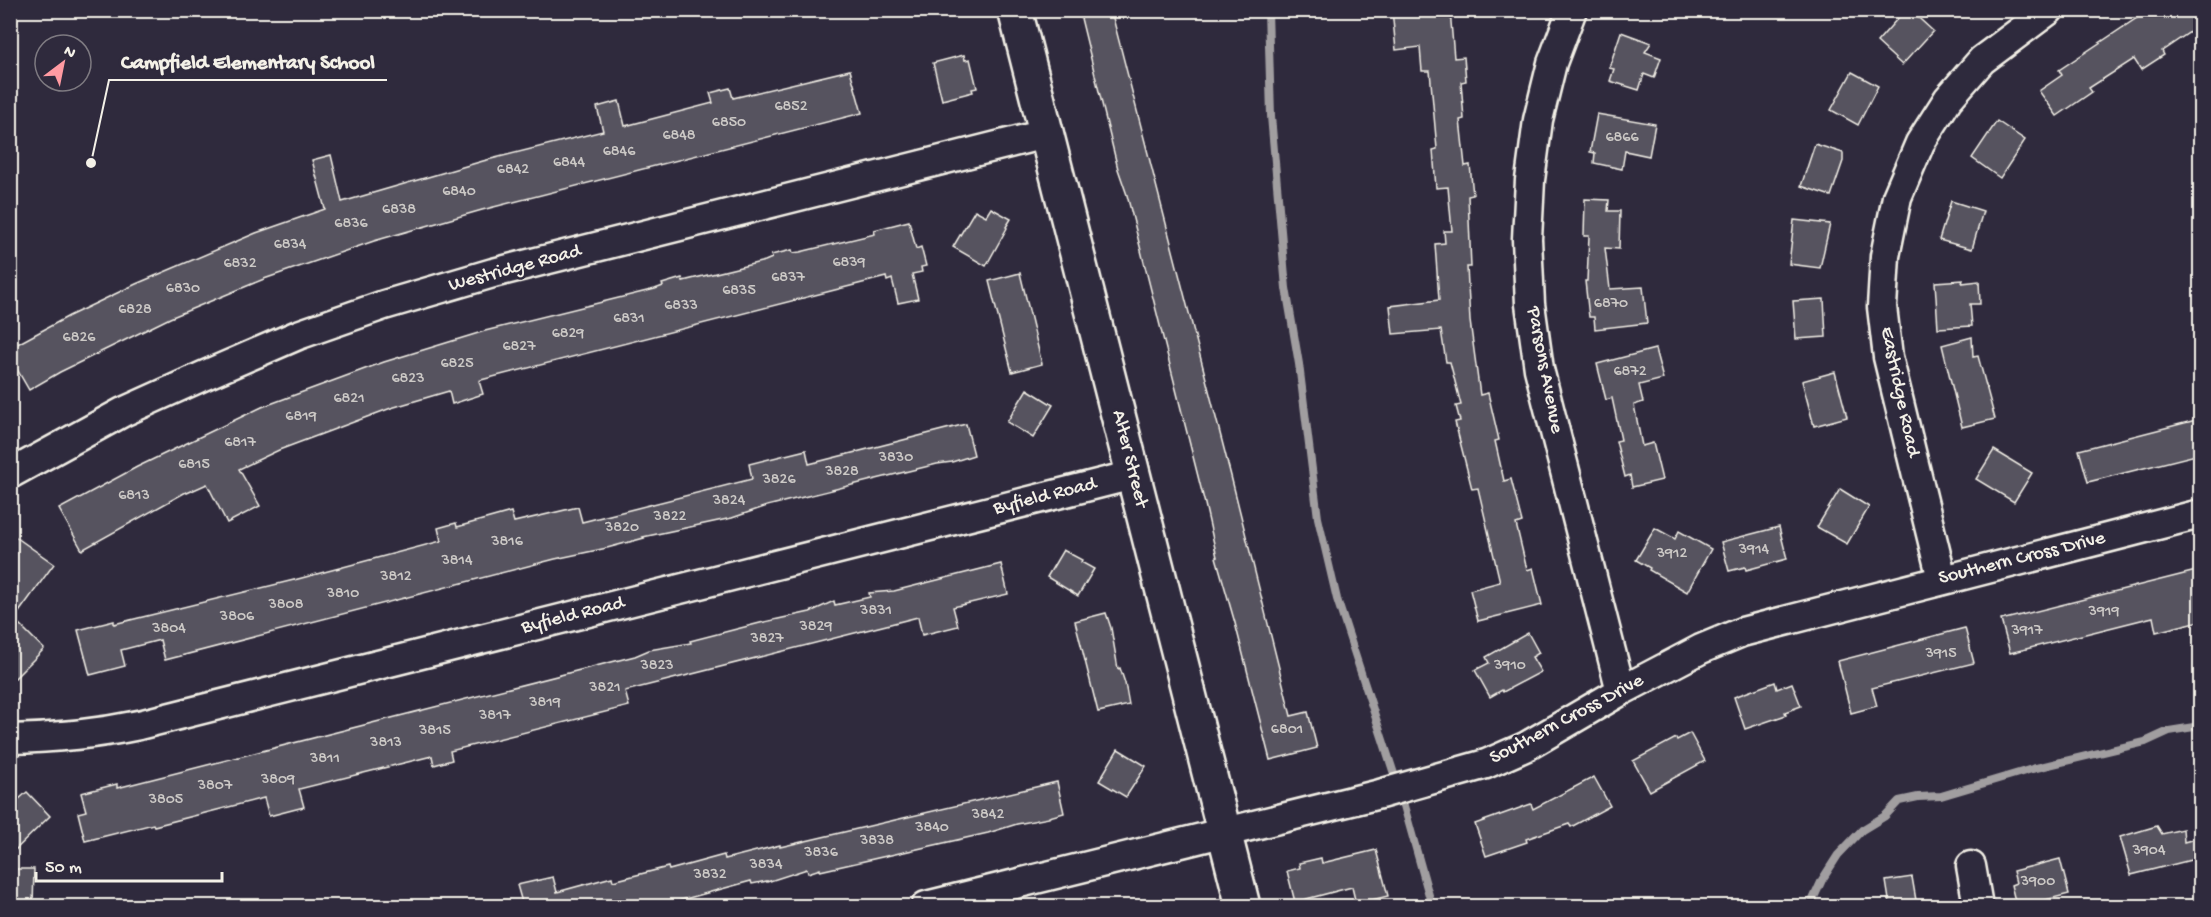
<svg xmlns="http://www.w3.org/2000/svg" width="2211" height="917" font-family="'Gochi Hand',sans-serif">
<style>
.lines{fill:none;stroke-linecap:round;stroke-linejoin:round}
.stream{stroke:#a19ea0;stroke-width:8}
.building{fill:#56525f;stroke:#f4f1e8;stroke-width:1.5}
.street-casing{stroke:#f4f1e8;stroke-width:33}
.secondary-casing{stroke:#f4f1e8;stroke-width:38}
.street{stroke:#2f2a3d;stroke-width:28}
.secondary{stroke:#2f2a3d;stroke-width:33}
.labels{text-anchor:middle;dominant-baseline:central;stroke-width:5;stroke-linejoin:round;paint-order:stroke}
.number-label{font-size:16px;fill:#ccc9c6}
.street-label{font-size:20px;fill:#f4f1e8;stroke:#2f2a3d}
.leader{fill:none;stroke:#f4f1e8;stroke-width:2}
.callout-dot{fill:#f4f1e8;stroke:#2f2a3d;stroke-width:2}
.callout-label{font-size:21px;text-anchor:middle;font-weight:bold;fill:#f4f1e8;stroke:#2f2a3d;stroke-width:5;stroke-linejoin:round;paint-order:stroke}
</style>
<rect width="100%" height="100%" fill="#2f2a3d"/>
<filter id="ink" filterUnits="userSpaceOnUse"><feTurbulence type="fractalNoise" baseFrequency=".0167" numOctaves="2"/><feDisplacementMap in="SourceGraphic" scale="12" xChannelSelector="R" yChannelSelector="G"/><feConvolveMatrix kernelMatrix="1 2 1 2 8 2 1 2 1" color-interpolation-filters="sRGB"/></filter>
<g filter="url(#ink)">
<g class="lines">
<g class="stream">
<path d="M1268,10l3,106 15,172 13,76 19,154 19,81 60,184"/>
<path d="M1401,795l31,111"/>
<path d="M1810,906l12,-26 16,-25 24,-25 23,-14 14,-15 19,-4 23,-1 91,-27 113,-27 24,-11 31,-5"/>
</g>
</g>
<g class="building">
<path d="M1079,10h32l120,466 60,240 17,-4 9,36 -47,12 -35,-137 -19,-66h1l-12,-53 -78,-309 -9,-26z"/>
<path d="M1392,10h58l4,48 10,-1 2,24 -5,1 3,37 -4,1 5,46 5,-1 3,30 -5,1 3,71h-4l3,54 10,74 8,-2 11,47 -4,1 9,40 7,-2 11,43 -6,2 11,46 6,-2 9,37 -64,16 -8,-31 30,-8 -22,-94 -6,1 -17,-67 5,-1 -4,-15 5,-1 -11,-43h-4l-5,-32 -48,4 -3,-28 49,-6 -4,-56 10,-1 -1,-12h8l-4,-44 -12,1 -3,-38 4,-1 -7,-78h-8l-2,-24 -24,3z"/>
<path d="M1905,10h5l23,21 -31,34 -25,-23z"/>
<path d="M2149,10h51v15l-38,26 2,4 -23,15 -7,-11 -45,29 3,4 -35,24 -18,-25 23,-16 -3,-5z"/>
<path d="M1621,32l30,11 -6,9 16,6 -7,20 -10,-4 -5,16 -29,-9 4,-12 -5,-1z"/>
<path d="M964,55l1,5 5,-1 7,29 -5,1 1,3 -31,8 -9,-37z"/>
<path d="M850,70l12,43 -380,97 -108,31 -110,38 -94,39 -110,54 -31,18 -19,-33v-9l59,-32 67,-32 120,-51 69,-24 -13,-49 19,-5 11,47 141,-41 120,-30 -6,-24 22,-6 6,25 88,-23 -3,-10 20,-5 3,10z"/>
<path d="M1852,72l26,14 -20,39 -27,-15z"/>
<path d="M1597,114l58,10 -6,32 -24,-5 -3,18 -28,-6 1,-10 -5,-1z"/>
<path d="M1997,121l28,19 -25,38 -28,-20z"/>
<path d="M1815,144l28,9v8l-12,35 -30,-10z"/>
<path d="M1585,199l24,1 -1,11h12l-1,38 -14,-1 5,41 33,-2 4,36 -52,6 -1,-12h-5l-4,-36h2l2,-45h-5z"/>
<path d="M1951,201l32,10 -11,38 -33,-9z"/>
<path d="M991,208l20,11 -5,8 1,1 -21,38 -33,-19 22,-37 11,6z"/>
<path d="M1794,220l36,4 -10,44 -31,-4z"/>
<path d="M909,221l7,28 5,-2 5,19 -5,1 1,5 -10,2 6,25 -20,4 -6,-24 -5,2 -1,-4 -405,103 -2,1 4,13 -31,10 -3,-13 -58,17 -112,42 -40,19 21,37 -33,17 -20,-39 -20,9 -1,-1 -104,58 -23,-41 78,-42 125,-60 122,-45 101,-31 170,-42 8,-3 -1,-2 20,-6 1,3 82,-20 7,-3 -1,-3 21,-5 1,3 7,-1 75,-18 -1,-4z"/>
<path d="M1020,273l22,91 -30,8 -23,-91z"/>
<path d="M1963,280l-1,3 17,-2 1,23h-10l2,22 -34,2 -3,-46z"/>
<path d="M1824,299l2,38 -30,2 -3,-38z"/>
<path d="M1972,337l1,20 5,-1 17,63 -33,8 -20,-82z"/>
<path d="M1655,349l8,30 -24,6 4,17 -9,3 8,41 11,-3 9,37 -30,7 -2,-12 -5,2 -9,-36 5,-1 -9,-42 -6,2 -9,-36z"/>
<path d="M1835,372l12,45 -33,9 -12,-45z"/>
<path d="M1027,389l26,16 -20,33 -26,-16z"/>
<path d="M2200,419v35l-112,28 -9,-32z"/>
<path d="M966,424l8,31 -22,7 -15,2 -170,42 -35,12 -89,19 1,1 -37,10 -52,11 -390,101 -5,-20 -39,10 4,16 -35,9 -12,-45 36,-9v3l184,-45 143,-38 -3,-13 18,-5 1,4 54,-15 3,10 64,-15 4,15 170,-43 -3,-15 57,-14 3,14z"/>
<path d="M1994,450l38,23 -18,29 -38,-23z"/>
<path d="M1840,489l29,18 -22,37 -30,-17z"/>
<path d="M1779,527l8,32 -41,11 -1,-3 -16,4 -8,-29z"/>
<path d="M1655,528l20,11 4,-8 32,18 -24,43 -38,-22 1,-2 -14,-8z"/>
<path d="M10,533l44,31 -40,55 30,30 -34,34z"/>
<path d="M1063,550l19,10 -1,2 13,7 -16,27 -31,-19z"/>
<path d="M1001,564l7,30 -55,13 5,19 -36,9 -4,-18 -293,74 4,15 -179,45 2,9 -18,5 -2,-9 -133,33 5,18 -35,9 -5,-18 -110,28 -1,-2 -68,17 -7,-28 8,-2 -5,-18 36,-9v4l518,-132 14,-6 42,-7 -1,-2 70,-18 50,-11 24,-11 1,4 35,-8 -1,-4 25,-2z"/>
<path d="M2200,570v51l-44,11 -3,-15 -143,36 -9,-33z"/>
<path d="M1106,613l5,15 7,41 2,-1 5,15 4,22 -31,7 -23,-91z"/>
<path d="M1965,628l9,35 -102,25 5,18 -26,7 -13,-52z"/>
<path d="M1528,633l11,20 -7,4 9,15 -38,20 -1,-2 -12,7 -15,-27 14,-7 -3,-6z"/>
<path d="M1775,682l2,7 15,-6 9,23 -16,6 1,3 -41,14 -11,-32z"/>
<path d="M1690,733l15,28 -55,30 -17,-30 43,-23 1,2z"/>
<path d="M1118,749l28,17 -20,31 -27,-16z"/>
<path d="M1594,777l16,29 -39,21 -2,-3 -43,15 1,3 -41,14 -11,-32 56,-20 2,5z"/>
<path d="M1057,782l7,31 -15,4v1l-32,6 -29,9 -168,38v-2l-12,4 -1,-4 -40,13v-1l-15,3 -1,-3 -77,21 1,4h-152l-6,-21 36,-8 4,15 55,-15 1,4 55,-14 1,3 55,-15 1,4 55,-14v2z"/>
<path d="M27,792l23,24 -40,39v-48z"/>
<path d="M2157,826l5,8 21,-5 1,13 11,-3 4,19 -68,17 -11,-38z"/>
<path d="M1376,850l12,46 -32,8 -4,-17 -57,15 -8,-31 13,-3 -1,-5 22,-5 1,5z"/>
<path d="M2060,859l9,35 -47,12v-2l-6,1 -5,-20 5,-2 -3,-12z"/>
<path d="M10,869h24l-1,36h-23z"/>
<path d="M1912,877l5,29h-27l-4,-25z"/>
</g>
<g class="lines">
<defs>
<g id="street">
<path d="M1572,10l-20,53 -14,57 -8,60 -3,59 3,65 9,65 82,322"/>
<path d="M10,474l113,-62 80,-36 95,-41 86,-30 109,-32 552,-139"/>
<path d="M1942,579l-54,-222 -6,-50 3,-51 12,-59 23,-54 28,-44 34,-39 67,-50"/>
<path d="M10,739c45,-1 86,-5 129,-14l994,-250"/>
<path d="M1971,866l7,40"/>
<path d="M926,906l454,-112 106,-30 41,-18 94,-55 80,-42 41,-17 458,-118"/>
</g>
<path id="secondary" d="M1015,10l228,896"/>
</defs>
<use href="#street" class="street-casing"/>
<use href="#secondary" class="secondary-casing"/>
<use href="#street" class="street"/>
<use href="#secondary" class="secondary"/>
</g>
</g>
<g class="labels">
<g class="number-label">
<text x="791" y="107">6852</text>
<text x="729" y="123">6850</text>
<text x="679" y="136">6848</text>
<text x="1622" y="138">6866</text>
<text x="619" y="152">6846</text>
<text x="569" y="163">6844</text>
<text x="513" y="170">6842</text>
<text x="459" y="192">6840</text>
<text x="399" y="210">6838</text>
<text x="351" y="224">6836</text>
<text x="290" y="245">6834</text>
<text x="849" y="263">6839</text>
<text x="240" y="264">6832</text>
<text x="788" y="278">6837</text>
<text x="183" y="289">6830</text>
<text x="739" y="291">6835</text>
<text x="1611" y="304">6870</text>
<text x="681" y="306">6833</text>
<text x="135" y="310">6828</text>
<text x="629" y="319">6831</text>
<text x="568" y="334">6829</text>
<text x="79" y="338">6826</text>
<text x="519" y="347">6827</text>
<text x="457" y="364">6825</text>
<text x="1630" y="372">6872</text>
<text x="408" y="379">6823</text>
<text x="349" y="399">6821</text>
<text x="301" y="417">6819</text>
<text x="240" y="443">6817</text>
<text x="896" y="458">3830</text>
<text x="194" y="465">6815</text>
<text x="842" y="472">3828</text>
<text x="779" y="480">3826</text>
<text x="134" y="496">6813</text>
<text x="729" y="501">3824</text>
<text x="670" y="517">3822</text>
<text x="622" y="528">3820</text>
<text x="507" y="542">3816</text>
<text x="1754" y="550">3914</text>
<text x="1672" y="554">3912</text>
<text x="457" y="561">3814</text>
<text x="396" y="577">3812</text>
<text x="343" y="594">3810</text>
<text x="286" y="605">3808</text>
<text x="876" y="611">3831</text>
<text x="2104" y="612">3919</text>
<text x="237" y="617">3806</text>
<text x="816" y="627">3829</text>
<text x="169" y="629">3804</text>
<text x="2027" y="631">3917</text>
<text x="767" y="639">3827</text>
<text x="1941" y="654">3915</text>
<text x="657" y="666">3823</text>
<text x="1510" y="666">3910</text>
<text x="605" y="688">3821</text>
<text x="545" y="703">3819</text>
<text x="495" y="716">3817</text>
<text x="1287" y="730">6801</text>
<text x="435" y="731">3815</text>
<text x="386" y="743">3813</text>
<text x="325" y="759">3811</text>
<text x="278" y="780">3809</text>
<text x="215" y="786">3807</text>
<text x="166" y="800">3805</text>
<text x="988" y="815">3842</text>
<text x="932" y="828">3840</text>
<text x="877" y="841">3838</text>
<text x="2149" y="851">3904</text>
<text x="821" y="853">3836</text>
<text x="766" y="865">3834</text>
<text x="710" y="875">3832</text>
<text x="2038" y="882">3900</text>
</g>
<g class="street-label">
<text transform="translate(515 269) rotate(-15)">Westridge Road</text>
<text transform="translate(1544 370) rotate(79)">Parsons Avenue</text>
<text transform="translate(1899 392) rotate(78)">Eastridge Road</text>
<text transform="translate(1129 459) rotate(76)">Alter Street</text>
<text transform="translate(1045 497) rotate(-14)">Byfield Road</text>
<text transform="translate(2022 559) rotate(-14)">Southern Cross Drive</text>
<text transform="translate(573 616) rotate(-14)">Byfield Road</text>
<text transform="translate(1567 720) rotate(-28)">Southern Cross Drive</text>
</g>
</g>
<path class="leader" d="M91 163L109 80H387"/>
<circle class="callout-dot" cx="91" cy="163" r="6"/>
<g class="callout-label">
<text x="248" y="68">Campfield Elementary School</text>
</g>
<rect width="2211" height="917" fill="none" stroke="#2f2a3d" stroke-width="36"/>
<rect x="18" y="18" width="2175" height="881" fill="none" stroke="#f4f1e8" stroke-width="2" filter="url(#ink)"/>
<g transform="translate(63 63) rotate(32)"><circle r="28" fill="#2f2a3d" stroke="#7e7a81" stroke-width="1.5"/>
<path d="M0-4.5L10 22L0 15L-10 22Z" fill="#ff9aa2"/>
<text y="-9" font-size="16" font-weight="bold" text-anchor="middle" fill="#f4f1e8">N</text>
</g>
<path d="M36 872v9h186v-9" fill="none" stroke="#f4f1e8" stroke-width="3"/>
<text x="45" y="872" font-size="18" fill="#f4f1e8" stroke="#2f2a3d" stroke-width="4.5" paint-order="stroke">50 m</text>
</svg>
